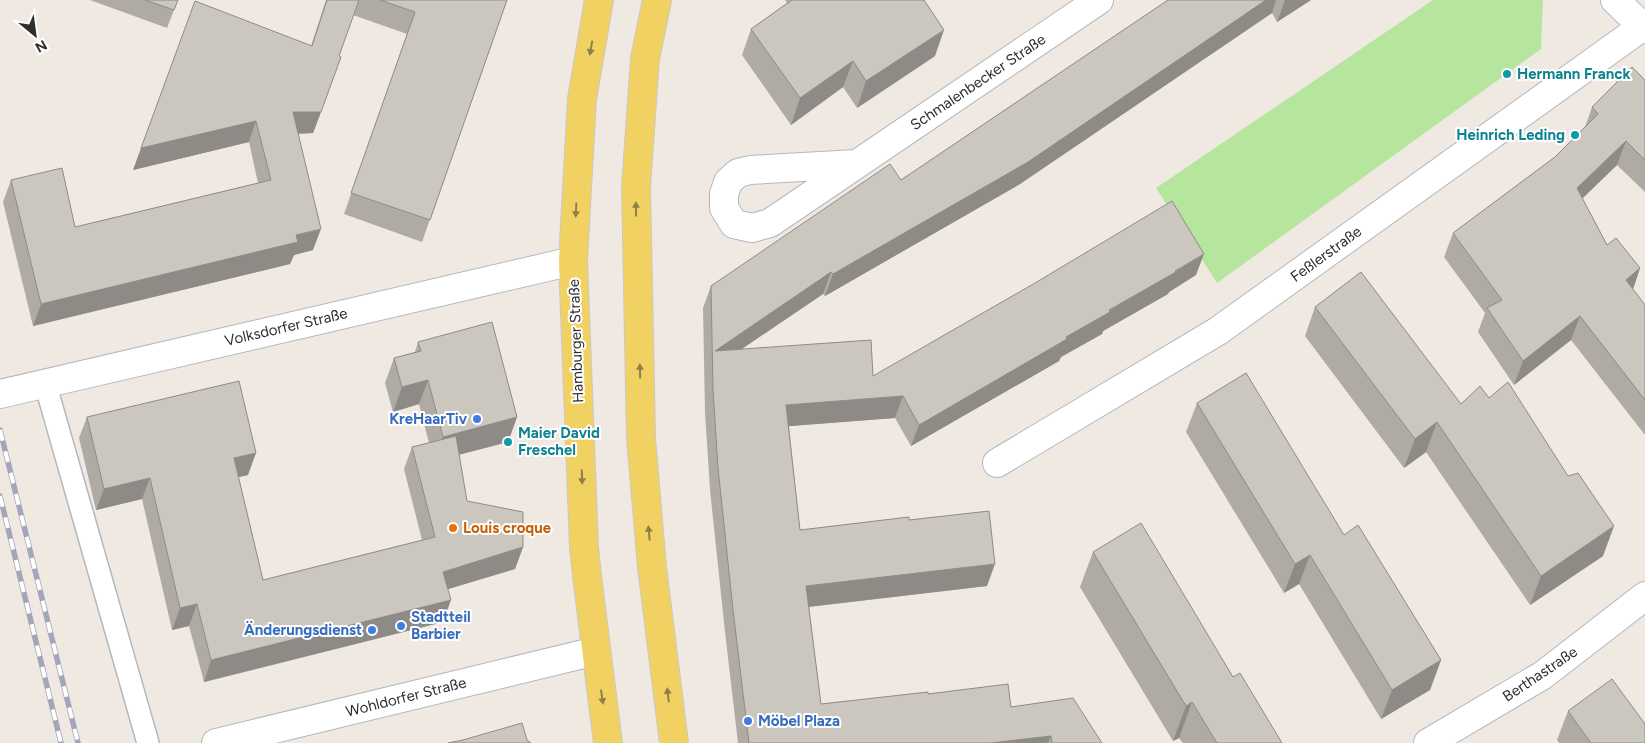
<svg xmlns="http://www.w3.org/2000/svg" width="1645" height="743" font-family="Figtree,sans-serif">
<style>
.green{fill:#b6e59e}
.lines{fill:none;stroke-linecap:round;stroke-linejoin:round}
.lane-casing{stroke:#b4b7c1;stroke-width:24}
.street-casing{stroke:#b4b7c1;stroke-width:30}
.primary-casing{stroke:#c9c9c9;stroke-width:30}
.lane{stroke:#fff;stroke-width:21}
.street{stroke:#fff;stroke-width:28}
.primary{stroke:#f2d163;stroke-width:28}
.rail-casing{stroke:#a3a6b8;stroke-width:5.5}
.rail{stroke:#fff;stroke-width:4;stroke-dasharray:11;stroke-linecap:butt}
.wall{fill:#afaba4}
.shaded-wall{fill:#8e8b86}
.building{fill:#cbc7bf;stroke:#8e8b86}
.oneway{fill:#908048}
.culture-dot{fill:#0f9aa8;stroke:#fff;stroke-width:2}
.shop-dot{fill:#3f7fe0;stroke:#fff;stroke-width:2}
.food-dot{fill:#e8710a;stroke:#fff;stroke-width:2}
.labels{text-anchor:middle;dominant-baseline:central;stroke-width:4;stroke-linejoin:round;paint-order:stroke}
.culture-label{font-size:15px;font-weight:bold;fill:#0d838f;stroke:#fff;text-anchor:start}
.street-label{font-size:15px;fill:#2e2e2e;stroke:#fff}
.shop-label{font-size:15px;font-weight:bold;fill:#366cbe;stroke:#fff;text-anchor:end}
.food-label{font-size:15px;font-weight:bold;fill:#c56008;stroke:#fff;text-anchor:start}
</style>
<rect width="100%" height="100%" fill="#efe9e1"/>
<path class="green" d="M1433,0h110l-2,49 -324,234 -61,-95z"/>
<g class="lines">
<defs>
<path id="lane" d="M45,383l103,360"/>
<g id="street">
<path d="M1615,0l30,29"/>
<path d="M856,164l-106,6 -12,3 -10,9 -4,12v14l10,16 18,4 18,-5 329,-223"/>
<path d="M0,394l573,-133"/>
<path d="M997,463l221,-132 424,-304"/>
<path d="M216,743l380,-92"/>
<path d="M1428,743l115,-68 102,-79"/>
</g>
<g id="primary">
<path d="M599,0l-17,99 -9,162 11,286 3,29 21,167"/>
<path d="M657,0l-12,59 -9,128 5,251 11,129 22,176"/>
</g>
</defs>
<use href="#lane" class="lane-casing"/>
<use href="#street" class="street-casing"/>
<use href="#primary" class="primary-casing"/>
<use href="#lane" class="lane"/>
<use href="#street" class="street"/>
<use href="#primary" class="primary"/>
<defs>
<g id="rail">
<path d="M0,430l78,313"/>
<path d="M0,496l61,247"/>
</g>
</defs>
<use href="#rail" class="rail-casing"/>
<use href="#rail" class="rail"/>
</g>
<g class="wall">
<path d="M90,0h88l-11,28z"/>
<path d="M326,0h181l-85,242 -78,-28 63,-180 -54,-19 -14,41 2,1 -28,76 -15,1 15,116 -19,5 -4,9 -257,62 -30,-124 8,-22 64,47 183,-44 -9,-41 -116,28 178,-124z"/>
<path d="M785,0h139l11,56 -78,52 -14,-21 -52,38 -49,-70 9,-26 36,-26z"/>
<path d="M1168,0h143l-34,22 -5,-9 -252,171 -195,112 -2,-2 -81,55 131,27 323,-101 -27,17 -1,2 -65,37 -1,3 -41,23 -2,4 -148,85 -16,-28 -106,8 11,104 109,-10 78,66 -178,21 12,97 107,-10 83,13 91,36h-364l-13,-111 -15,-142 -5,-78 -2,-104 8,-22 190,-106z"/>
<path d="M1645,80v112l-28,-27 -35,34 25,46 33,23 -7,21 12,16v130l-74,-95 -57,45 -36,-53 7,-19 -41,-56 9,-24 102,-76 30,-30 7,-20z"/>
<path d="M1315,307l146,97 142,152 -73,49 -104,-153 -22,16 -99,-132z"/>
<path d="M418,342l99,75 -9,25 -49,13 8,46 56,46 -8,22 -67,20 -5,33 -239,60 -15,-56 -17,4 -30,-131 -46,11 -17,-72 8,-21 161,58 -10,2 25,103 159,-40 -18,-71 8,-22 17,-4 -10,-39 -26,8 -8,-29 9,-25 21,-6z"/>
<path d="M1197,403l147,132 97,125 -11,30 -49,29 -82,-135 -15,9 -98,-161z"/>
<path d="M1093,552l140,125 49,66h-99l-4,-5 -6,3 -93,-154z"/>
<path d="M1568,711l77,32h-86l-2,-3z"/>
</g>
<g class="shaded-wall">
<path d="M1266,0h10l-4,13 -252,171 -195,112 8,-22z"/>
<path d="M1285,0h26l-34,22z"/>
<path d="M944,30l-9,26 -78,52 9,-27z"/>
<path d="M853,61l-10,26 -52,38 9,-27z"/>
<path d="M293,112h28l-8,21 -28,1z"/>
<path d="M256,121l-7,21 -116,28 8,-22z"/>
<path d="M1626,141l-9,24 -49,47 9,-24z"/>
<path d="M321,229l-8,21 -19,5 -4,9 -257,62 8,-22z"/>
<path d="M1204,254l-8,21 -27,17 -1,2 -65,37 -1,3 -41,23 -2,4 -148,85 8,-21z"/>
<path d="M1640,268l-8,24 -6,-12z"/>
<path d="M831,272l-8,22 -111,75 3,-18z"/>
<path d="M1580,316l-9,24 -57,45 9,-24z"/>
<path d="M428,380l-9,24 -26,8 9,-25z"/>
<path d="M903,396l-8,22 -117,9 8,-22z"/>
<path d="M517,417l-9,25 -74,19 9,-24z"/>
<path d="M1437,422l-11,30 -22,16 11,-29z"/>
<path d="M256,453l-8,22 -22,5 8,-22z"/>
<path d="M150,478l-8,21 -46,11 8,-21z"/>
<path d="M1614,526l-11,30 -73,49 11,-29z"/>
<path d="M523,547l-8,22 -80,24 8,-21z"/>
<path d="M1310,555l-11,29 -15,9 11,-29z"/>
<path d="M995,564l-8,22 -189,22 8,-22z"/>
<path d="M451,600l-8,22 -239,60 7,-22z"/>
<path d="M197,604l-8,22 -17,4 8,-22z"/>
<path d="M1441,660l-11,30 -49,29 11,-29z"/>
<path d="M1192,702l-13,36 -6,3 13,-35z"/>
<path d="M1051,736l-3,7h-58z"/>
</g>
<g class="building">
<path d="M145,0h33l-4,10z"/>
<path d="M327,0h32l-20,56 2,1 -20,55h-28l28,117 -25,6 2,7 -257,62 -30,-124 51,-12 13,59 196,-47 -15,-59 -115,27 54,-147 117,45z"/>
<path d="M380,0h127l-77,220 -79,-27 64,-181z"/>
<path d="M792,0h132l20,30 -78,51 -13,-20 -53,37 -49,-69z"/>
<path d="M1168,0h98l-238,162 -195,112 -2,-2 -116,79 156,-11 2,36 162,-93 137,-82 32,53 -29,17 1,1 -67,38 1,2 -44,25 1,2 -148,86 -16,-29 -117,9 14,125 109,-13v3l80,-9 6,53 -189,22 15,118 107,-12v2l80,-10 3,23 62,-9 29,45h-50l-1,-7 -61,7h-241l-16,-133 -15,-142 -5,-78 -2,-104 179,-122 11,16z"/>
<path d="M1632,67l13,13v80l-19,-19 -49,47 30,57 9,-7 24,30 -14,12 19,25v95l-65,-84 -57,45 -36,-53 15,-8 -49,-67 102,-76 43,-43 -6,-7z"/>
<path d="M1361,272l100,132 19,-18 9,12 19,-16 60,94 10,-3 36,53 -73,50 -104,-154 -22,17 -100,-132z"/>
<path d="M492,322l25,95 -74,20 -15,-57 -26,7 -8,-29 27,-7 -3,-9z"/>
<path d="M1246,373l98,162 14,-10 83,135 -49,30 -82,-135 -15,9 -98,-161z"/>
<path d="M239,381l17,72 -22,5 29,122 172,-43 -23,-90 44,-11 11,65 56,11v35l-80,25 8,28 -240,60 -14,-56 -17,4 -30,-130 -46,11 -17,-72z"/>
<path d="M1141,523l92,154 7,-4 42,70h-65l-25,-41 -6,4 -93,-154z"/>
<path d="M1612,679l33,45v19h-54l-23,-32z"/>
<path d="M522,723l5,17 4,3h-83l15,-3z"/>
</g>
<defs><path id="oneway-solid" d="M-6-.8H1V-3.2L6.5 0L1 3.2V.8H-6Z" transform="scale(1.25)"/></defs>
<g class="oneway">
<use href="#oneway-solid" transform="translate(591 48) rotate(100)"/>
<use href="#oneway-solid" transform="translate(636 209) rotate(-91)"/>
<use href="#oneway-solid" transform="translate(576 210) rotate(93)"/>
<use href="#oneway-solid" transform="translate(640 371) rotate(-91)"/>
<use href="#oneway-solid" transform="translate(582 477) rotate(88)"/>
<use href="#oneway-solid" transform="translate(649 533) rotate(-95)"/>
<use href="#oneway-solid" transform="translate(668 695) rotate(-97)"/>
<use href="#oneway-solid" transform="translate(602 697) rotate(82)"/>
</g>
<g class="culture-dot">
<circle cx="1507" cy="74" r="5"/>
<circle cx="1575" cy="135" r="5"/>
<circle cx="508" cy="442" r="5"/>
</g>
<g class="shop-dot">
<circle cx="477" cy="419" r="5"/>
<circle cx="401" cy="626" r="5"/>
<circle cx="372" cy="630" r="5"/>
<circle cx="748" cy="721" r="5"/>
</g>
<circle class="food-dot" cx="453" cy="528" r="5"/>
<g class="labels">
<g class="culture-label">
<text x="1517" y="74">Hermann Franck</text>
<text x="1565" y="135" text-anchor="end">Heinrich Leding</text>
<text x="518" y="433">Maier David<tspan x="518" dy="17">Freschel</tspan></text>
</g>
<g class="street-label">
<text transform="translate(978 82) rotate(-34)">Schmalenbecker Straße</text>
<text transform="translate(1326 254) rotate(-36)">Feßlerstraße</text>
<text transform="translate(286 327) rotate(-13)">Volksdorfer Straße</text>
<text transform="translate(576 341) rotate(-92)">Hamburger Straße</text>
<text transform="translate(1540 674) rotate(-34)">Berthastraße</text>
<text transform="translate(406 697) rotate(-14)">Wohldorfer Straße</text>
</g>
<g class="shop-label">
<text x="467" y="419">KreHaarTiv</text>
<text x="411" y="617" text-anchor="start">Stadtteil<tspan x="411" dy="17">Barbier</tspan></text>
<text x="362" y="630">Änderungsdienst</text>
<text x="758" y="721" text-anchor="start">Möbel Plaza</text>
</g>
<g class="food-label">
<text x="463" y="528">Louis croque</text>
</g>
</g>
<g transform="translate(35 35) rotate(151)" stroke="#ffffff" stroke-width="4" paint-order="stroke">
<path d="M0-4L9 19L0 12L-9 19Z" fill="#2e2e2e"/>
<text y="-8" font-size="14" font-weight="bold" text-anchor="middle" fill="#2e2e2e">N</text>
</g>
</svg>
